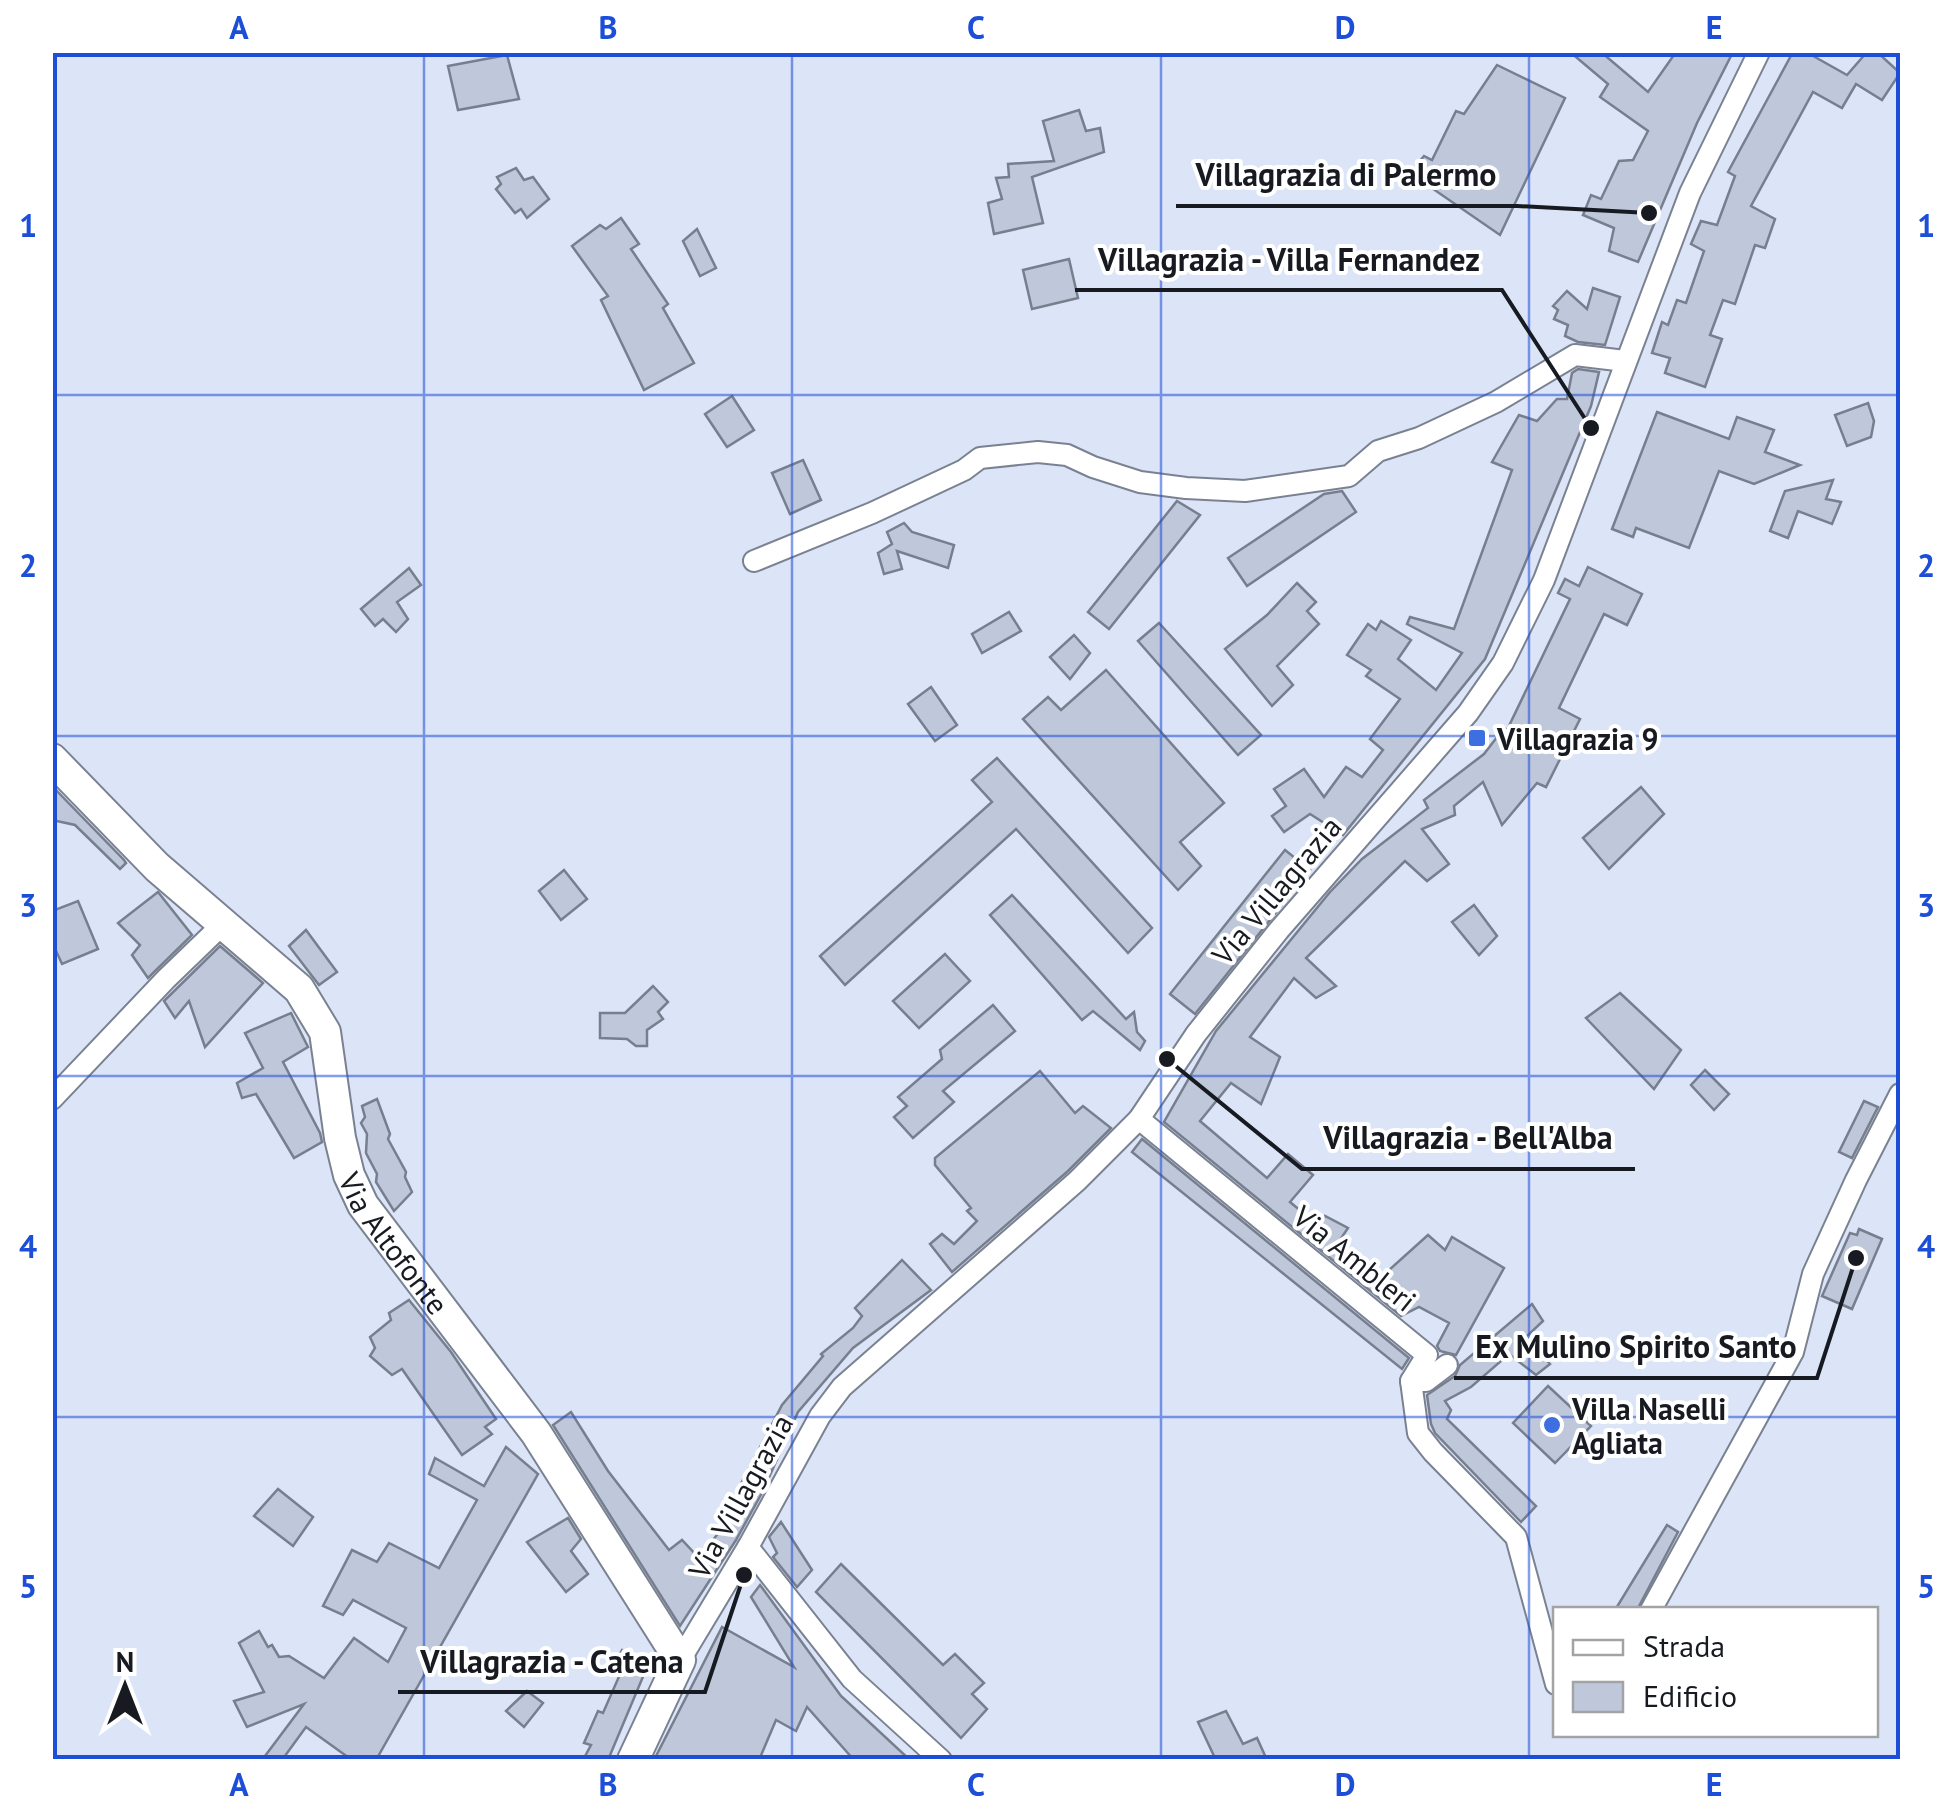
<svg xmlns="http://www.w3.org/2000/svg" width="1953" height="1812" font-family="'PT Sans',sans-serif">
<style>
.building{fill:#bfc8da;stroke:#777f8f;stroke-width:2.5}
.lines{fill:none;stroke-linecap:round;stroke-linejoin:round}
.minor-casing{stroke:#7a8292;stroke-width:24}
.secondary-casing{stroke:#7a8292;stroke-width:34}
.minor{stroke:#fff;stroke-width:20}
.secondary{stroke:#fff;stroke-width:30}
.grid{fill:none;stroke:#1d4ed8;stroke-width:2.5;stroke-opacity:0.55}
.poi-dot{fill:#3e6fe0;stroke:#fff;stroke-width:4}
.labels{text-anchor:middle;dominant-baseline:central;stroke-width:8;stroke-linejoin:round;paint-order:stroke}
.poi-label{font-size:30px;font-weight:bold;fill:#171a21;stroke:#fff;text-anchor:start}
.street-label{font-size:30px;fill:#171a21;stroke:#fff}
.leader{fill:none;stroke:#171a21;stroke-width:4}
.callout-dot{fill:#171a21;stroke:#fff;stroke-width:4}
.callout-label{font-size:32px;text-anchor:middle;font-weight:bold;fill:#171a21;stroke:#fff;stroke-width:8;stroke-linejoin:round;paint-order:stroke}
.neatline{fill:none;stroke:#1d4ed8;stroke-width:4}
.grid-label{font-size:32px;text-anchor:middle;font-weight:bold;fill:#1d4ed8}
</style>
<rect width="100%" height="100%" fill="#dbe5f7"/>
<g class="building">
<path d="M1570,52h31l47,40 28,-40h57l-36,71 -59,139 -29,-11 5,-23 -31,-13 8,-20 10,4 18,-38 14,-1 15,-29 -48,-34 8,-13z"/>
<path d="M1793,52h13l41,23 20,-23h10l23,21 -18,27 -26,-16 -14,24 -29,-16 -62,114 24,13 -10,29 -10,-3 -20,59 -12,-4 -13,35 12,4 -17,48 -40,-14 5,-15 -18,-5 10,-31 6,3 9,-25 9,3 18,-52 -13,-7 10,-23 16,4 18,-49 -7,-4z"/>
<path d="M507,55l12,44 -61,11 -10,-44z"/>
<path d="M1497,65l68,33 -65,137 -90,-62 14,-17 8,4 24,-49 8,3z"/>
<path d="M1079,110l7,21 14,-3 4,24 -72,25 11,46 -49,11 -6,-31 14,-4 -6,-21 13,-1 -1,-13 46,-3 -11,-40z"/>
<path d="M516,168l8,12 9,-3 16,22 -22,19 -6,-9 -6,4 -19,-24 5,-5 -4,-7z"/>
<path d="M621,218l18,26 -8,5 37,55 -5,4 31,55 -50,27 -43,-90 7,-4 -36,-50 28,-21 6,4z"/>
<path d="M697,229l19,39 -16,8 -17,-35z"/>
<path d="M1069,259l9,39 -46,11 -9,-39z"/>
<path d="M1593,288l27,9 -15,48 -27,-3 -13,-6 3,-11 -14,-6 4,-9 -5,-4 14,-15 20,18z"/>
<path d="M1578,369l21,3 -8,34 -106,253 -142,176 -33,-21 -26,18 -12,-16 14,-10 -12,-17 30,-20 20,28 22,-30 16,10 21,-27 -13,-11 30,-40 -34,-23 5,-6 -24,-15 21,-31 8,6 5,-9 30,19 -13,19 38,31 26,-37 -55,-29 3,-7 44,12 58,-159 -20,-8 27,-47 18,6 20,-22h10l5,-26z"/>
<path d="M732,396l22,34 -27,17 -22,-33z"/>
<path d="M1868,403l6,18 -3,16 -24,9 -12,-31z"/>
<path d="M1657,412l72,27 8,-22 37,13 -9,22 35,13 -46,19 -35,-13 -30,77 -53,-20 -3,9 -21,-8z"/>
<path d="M803,460l18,40 -31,14 -18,-41z"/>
<path d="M1833,480l-7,19 15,3 -9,22 -34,-13 -10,27 -18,-7 15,-40z"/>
<path d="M1342,491l14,21 -109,74 -19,-28 96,-64z"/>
<path d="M1177,501l23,14 -91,114 -21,-17z"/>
<path d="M904,523l8,9 42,13 -6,23 -51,-17 5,18 -18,5 -6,-21 14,-9 -5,-12z"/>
<path d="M1588,567l54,27 -15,31 -23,-11 -45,94 21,11 -34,68 -9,-4 -35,42 -19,-43 -29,24 1,9 -33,14 27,35 -22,17 -22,-20 -99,97 30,28 -20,12 -22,-20 -44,59 30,20 -19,47 -30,-21 -31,38 67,57 21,-24 25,21 -23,27 29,24 6,-10 23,12 -10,15 40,37 50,-45 17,15 7,-13 52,31 -48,87 -16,-4 -3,-5 12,-23 -30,-16 -18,9 -237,-194 52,-91 114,-139 32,-33 66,-51 -4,-8 60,-46 20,-26 3,2 63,-131 -12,-6 7,-14 14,7z"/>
<path d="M409,568l12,17 -24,17 11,17 -12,13 -13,-13 -8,7 -14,-17z"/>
<path d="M1297,583l19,19 -9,9 12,13 -42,42 16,19 -21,21 -47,-57 42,-34z"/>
<path d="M1009,612l12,19 -39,22 -10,-19z"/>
<path d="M1159,623l102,112 -23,20 -100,-114z"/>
<path d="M1074,635l16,18 -20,26 -20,-22z"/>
<path d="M1106,670l118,133 -44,39 21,24 -23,24 -155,-171 25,-22 13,13z"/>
<path d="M931,687l26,38 -22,16 -27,-37z"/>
<path d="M997,758l155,170 -24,25 -112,-124 -171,156 -25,-29 172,-154 -20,-22z"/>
<path d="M52,786l72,74 2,3 -6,6 -45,-44 -23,-5z"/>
<path d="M1641,787l23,27 -55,55 -26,-31z"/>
<path d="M1285,850l25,20 -115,144 -25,-20z"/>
<path d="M564,870l23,29 -26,21 -22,-29z"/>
<path d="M158,892l34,43 -44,43 -16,-23 8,-10 -22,-22z"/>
<path d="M1012,895l114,124 8,-7 3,20 8,9 -5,9 -47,-39 -11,9 -92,-105z"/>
<path d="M78,901l20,48 -36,15 -10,-22v-31z"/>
<path d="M1474,905l23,31 -18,19 -27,-33z"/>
<path d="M306,930l31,42 -18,13 -30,-39z"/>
<path d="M220,946l43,37 -58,64 -16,-46 -14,17 -11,-17z"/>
<path d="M945,954l25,27 -51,47 -26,-27z"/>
<path d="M653,986l15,16 -10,10 5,7 -16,11v16h-11l-9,-7 -27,-1v-25h25z"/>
<path d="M1620,993l61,57 -27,39 -68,-71z"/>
<path d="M993,1005l22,26 -72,60 11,11 -41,36 -19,-21 13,-11 -9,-9 44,-38 -2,-9z"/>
<path d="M291,1013l17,34 -25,15 37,71 2,9 -28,16 -38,-64 -14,4 -5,-15 26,-15 -18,-35z"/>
<path d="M1705,1070l24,24 -15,16 -23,-25z"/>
<path d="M1040,1071l35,42 8,-7 28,22 -43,43 -116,101 -22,-28 12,-10 12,10 23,-23 -10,-10 4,-3 -36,-43v-7z"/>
<path d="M377,1099l13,35 -2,5 18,33 -1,5 7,15 -18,19 -18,-29 1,-8 -11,-21 1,-19 -6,-11 4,-6 -3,-11z"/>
<path d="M1864,1101l14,6 -26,51 -13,-6z"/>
<path d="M1142,1139l267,219 -7,11 -270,-217z"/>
<path d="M1859,1229l23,10 -30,70 -30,-13 28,-63 7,2z"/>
<path d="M902,1260l29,30 -78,58 -55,64 -35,79 -27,49 -56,86 -127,-201 18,-13 37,59 61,79 13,-10 17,18 24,-31 -3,-3 62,-119 41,-49 -2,-2 32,-26 9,-12 -7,-8z"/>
<path d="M409,1300l42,52 45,67 -11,8 7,7 -30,21 -60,-86 -10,6 -22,-19 5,-8 -5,-11 21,-17 -2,-7z"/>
<path d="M1532,1304l11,17 -17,16 24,27 -14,11 -27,-21 -38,33 -26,14 6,9 -4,9 89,87 -15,16 -86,-89 -4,-9 -4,-29 28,-19 5,-11z"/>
<path d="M1548,1386l43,40 -36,37 -42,-40z"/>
<path d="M506,1447l32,27 -162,286h-24l-46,-33 -24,33h-20l42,-56 -57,23 -13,-26 30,-9 -25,-49 20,-12 9,16 4,-2 7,12 10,-1 35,22 30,-40 34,24 18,-34 -53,-28 -10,15 -20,-9 29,-56 25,12 12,-19 50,25 38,-68 -48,-26 6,-16 49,28z"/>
<path d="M278,1489l35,28 -20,29 -39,-30z"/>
<path d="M568,1518l13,21 -10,12 17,23 -22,18 -39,-50z"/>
<path d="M781,1522l31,48 -15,17 -24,-30 4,-4 -8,-16z"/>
<path d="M1667,1525l11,7 -41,78h-22z"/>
<path d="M841,1564l102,101 12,-11 29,29 -12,11 15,15 -26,29 -145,-146z"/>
<path d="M760,1585l81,111 69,64h-56l-47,-53 -11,24 -20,-11 -17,40h-105l68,-133 72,40 -43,-70z"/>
<path d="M622,1650l28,10 -42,100h-25l8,-15 -7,-2 14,-32 5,2 18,-41 -8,-5z"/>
<path d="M527,1691l16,12 -19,24 -18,-16z"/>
<path d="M1226,1711l17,33 14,-6 10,22h-61l8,-4 -16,-34z"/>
</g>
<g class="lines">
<defs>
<g id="minor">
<path d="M754,561l118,-48 92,-43 16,-12 58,-6 29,3 26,12 47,15 46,6 59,3 104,-15 29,-25 41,-13 77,-36 79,-47 50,6"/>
<path d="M52,1099l114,-120 57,-55"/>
<path d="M1139,1119l288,236 -16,26 7,52 15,19 83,85 40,147"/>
<path d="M1411,1381h15l21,-16"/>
<path d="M748,1547l104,132 89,81"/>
<path d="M1651,1610l142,-258 20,-78 43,-94 44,-86"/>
<path d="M680,1660l68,-113 72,-131 22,-29 235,-206 62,-62 57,-85 83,-104 189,-217 35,-50 41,-83 146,-387 69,-141"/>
</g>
<g id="secondary">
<path id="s1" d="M52,759l105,108 142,122 26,43 15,106 9,37 14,30 173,228 144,227 -47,100"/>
</g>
</defs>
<use href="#minor" class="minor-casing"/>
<use href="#secondary" class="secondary-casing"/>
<use href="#minor" class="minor"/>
<use href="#secondary" class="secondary"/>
</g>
<path class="grid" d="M424,52v1708M792,52v1708M1161,52v1708M1529,52v1708M52,395h1848M52,736h1848M52,1076h1848M52,1417h1848"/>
<g class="poi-dot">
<rect x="1467" y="728" width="20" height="20" rx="5"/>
<circle cx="1552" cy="1425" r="10"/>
</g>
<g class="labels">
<g class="poi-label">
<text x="1497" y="738">Villagrazia 9</text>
<text x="1572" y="1408">Villa Naselli<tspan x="1572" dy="34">Agliata</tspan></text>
</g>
<g class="street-label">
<text transform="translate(1276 890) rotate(-50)">Via Villagrazia</text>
<text stroke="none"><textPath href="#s1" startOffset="615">Via Altofonte</textPath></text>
<text transform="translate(1355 1258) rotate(39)">Via Ambleri</text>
<text transform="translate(740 1496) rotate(-61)">Via Villagrazia</text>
</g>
</g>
<path class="leader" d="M1649 213L1517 206H1176M1591 428L1502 290H1075M1167 1059L1302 1169H1635M1856 1258L1817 1378H1454M744 1575L705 1692H398"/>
<g class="callout-dot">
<circle cx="1649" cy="213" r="10"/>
<circle cx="1591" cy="428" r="10"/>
<circle cx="1167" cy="1059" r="10"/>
<circle cx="1856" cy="1258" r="10"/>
<circle cx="744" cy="1575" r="10"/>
</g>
<g class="callout-label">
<text x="1346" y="186">Villagrazia di Palermo</text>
<text x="1289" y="271">Villagrazia - Villa Fernandez</text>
<text x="1468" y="1149">Villagrazia - Bell'Alba</text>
<text x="1636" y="1358">Ex Mulino Spirito Santo</text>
<text x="552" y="1673">Villagrazia - Catena</text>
</g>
<rect width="1953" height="1812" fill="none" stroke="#ffffff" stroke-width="110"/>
<rect x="1553" y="1607" width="325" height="130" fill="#ffffff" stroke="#a2a3a6" stroke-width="2.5"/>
<rect x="1573" y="1640" width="50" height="15" fill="#ffffff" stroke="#a2a3a6" stroke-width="2.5"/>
<text x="1643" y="1657" font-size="30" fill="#171a21">Strada</text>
<rect x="1573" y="1682" width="50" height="30" fill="#bfc8da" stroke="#a2a3a6" stroke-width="2.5"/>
<text x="1643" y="1707" font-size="30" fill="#171a21">Edificio</text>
<g transform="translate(125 1687)" stroke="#ffffff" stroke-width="8" paint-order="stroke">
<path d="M0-8L18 38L0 25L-18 38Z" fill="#171a21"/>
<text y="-15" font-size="28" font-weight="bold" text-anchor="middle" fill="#171a21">N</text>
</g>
<rect x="55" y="55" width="1843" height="1702" class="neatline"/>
<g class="grid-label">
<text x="239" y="39">A</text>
<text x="608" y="39">B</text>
<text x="976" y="39">C</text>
<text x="1345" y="39">D</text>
<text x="1714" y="39">E</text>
<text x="28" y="237">1</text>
<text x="1926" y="237">1</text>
<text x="28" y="577">2</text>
<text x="1926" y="577">2</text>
<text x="28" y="917">3</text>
<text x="1926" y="917">3</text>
<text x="28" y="1258">4</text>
<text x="1926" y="1258">4</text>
<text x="28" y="1598">5</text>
<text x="1926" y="1598">5</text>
<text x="239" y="1796">A</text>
<text x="608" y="1796">B</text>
<text x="976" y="1796">C</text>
<text x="1345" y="1796">D</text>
<text x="1714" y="1796">E</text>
</g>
</svg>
